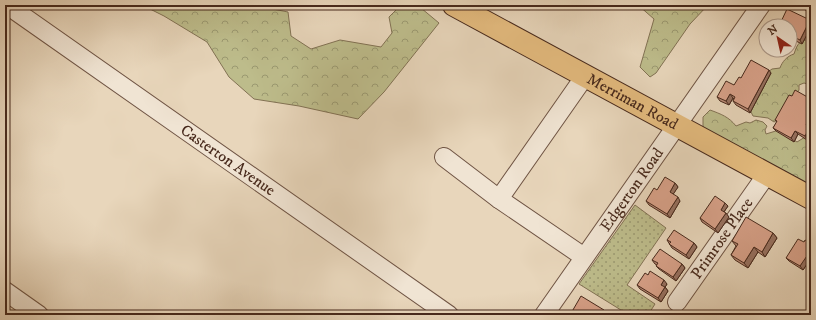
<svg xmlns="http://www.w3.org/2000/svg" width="816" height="320" font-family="'IM FELL DW Pica',serif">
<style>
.green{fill:url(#green-dots);stroke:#827254}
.forest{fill:url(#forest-crowns);stroke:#827254}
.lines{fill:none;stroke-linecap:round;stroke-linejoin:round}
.minor-casing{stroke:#6f5444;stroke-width:20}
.major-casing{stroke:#47291c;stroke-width:24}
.minor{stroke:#f0e4d3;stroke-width:18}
.major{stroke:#e4bb7e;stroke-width:22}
.wall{fill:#ba8a76;stroke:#47291c}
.shaded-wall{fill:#977160;stroke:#47291c}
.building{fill:#d8a189;stroke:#47291c}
.labels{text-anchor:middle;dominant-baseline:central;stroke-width:4;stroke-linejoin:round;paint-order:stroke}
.street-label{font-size:16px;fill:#47291c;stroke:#f0e4d3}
</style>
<defs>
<pattern id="green-dots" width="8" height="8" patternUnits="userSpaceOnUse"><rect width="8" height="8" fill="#bdbc8b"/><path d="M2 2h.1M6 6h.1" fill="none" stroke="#9b9971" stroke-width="1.8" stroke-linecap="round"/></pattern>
<pattern id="forest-crowns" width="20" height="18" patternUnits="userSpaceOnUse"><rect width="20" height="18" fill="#bdbc8b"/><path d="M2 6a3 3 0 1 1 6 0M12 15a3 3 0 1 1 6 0" fill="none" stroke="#9b9971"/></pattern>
</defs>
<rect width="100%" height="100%" fill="#e8d6bb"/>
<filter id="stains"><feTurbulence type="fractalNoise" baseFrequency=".005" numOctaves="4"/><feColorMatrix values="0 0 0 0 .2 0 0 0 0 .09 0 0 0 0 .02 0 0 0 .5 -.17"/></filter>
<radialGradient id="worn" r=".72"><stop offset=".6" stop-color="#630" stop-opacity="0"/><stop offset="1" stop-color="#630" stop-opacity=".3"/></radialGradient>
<path class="green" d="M635,205l31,23 -39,57 28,19 -7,11h-19l-50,-31z"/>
<g class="forest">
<path d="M142,5h110l36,7 3,24 20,13 29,-9 41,7 11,-14 -3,-16 11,-11 21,2 18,15 -55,69 -26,27 -59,-13 -45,-7 -25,-22 -22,-35 -43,-26z"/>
<path d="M638,5h70l-18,19 -34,49 -6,4 -10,-10 14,-48z"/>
<path d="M811,38v47l-7,-2 -5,2v5l-20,29 -5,3 -6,-4 -15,-2 -3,-6 14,-35 8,-6 8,-1c2,-6 7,-12 14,-14 4,-12 5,-12 17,-16z"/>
<path d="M710,110c11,4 19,7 26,16l10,-4 4,1 6,-3 7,2 4,4 -2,4 1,4 13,-4 18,12 8,-5 6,1v54l-108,-63v-12z"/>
</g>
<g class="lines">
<defs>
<g id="minor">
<path id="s1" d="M7,5l442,310"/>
<path d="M444,157l55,42 85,58"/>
<path d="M499,199l86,-123"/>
<path d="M5,291l34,24"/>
<path id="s2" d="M677,302l90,-128"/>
<path id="s3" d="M544,315l217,-310"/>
</g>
<g id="major">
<path id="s4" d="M454,5l357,193"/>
</g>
</defs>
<use href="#minor" class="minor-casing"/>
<use href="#major" class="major-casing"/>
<use href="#minor" class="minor"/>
<use href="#major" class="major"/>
</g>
<g class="wall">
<path d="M799,5h12v8l-11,-6z"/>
<path d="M810,20l1,2v5l-9,17 -12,-6v-12z"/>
<path d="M771,73l-21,40 -14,-8 -3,-4 1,-2 -1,-1 -4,7 -9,-4 -3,-4 17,-12 7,-7z"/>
<path d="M775,120l35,7 -3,13 -9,-6 -4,8 -18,-11 -3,-3 4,-6z"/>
<path d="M675,183l3,4 -5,7 7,7 -10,17 -21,-13 -3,-4z"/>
<path d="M725,203l3,3 -4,6 5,5 -11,16 -16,-11 -2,-4z"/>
<path d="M773,233l4,5 -12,19 -7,-5 -10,16 -13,-8 -4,-5 5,-9 -4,-5z"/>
<path d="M667,240l27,3 3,4 -8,12 -17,-11z"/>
<path d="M804,242l7,1v15l-8,12 -14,-9 -3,-3z"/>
<path d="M652,260l30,4 3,4 -9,13 -17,-12 -3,-3 1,-1 -2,-1z"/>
<path d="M648,275l19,9 -2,3 3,4 -7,11 -21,-13 -3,-4z"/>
</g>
<g class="shaded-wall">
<path d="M810,20l1,2v5l-9,17 -2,-4z"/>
<path d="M769,70l2,3 -21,40 -2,-4z"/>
<path d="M730,94l3,4 -4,7 -3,-4z"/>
<path d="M811,117v8l-1,2 1,2v5l-4,6 -2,-4 1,-11z"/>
<path d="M795,131l3,3 -4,8 -3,-4z"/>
<path d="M675,183l3,4 -6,9 -2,-4z"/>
<path d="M678,197l2,4 -10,17 -3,-4z"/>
<path d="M725,203l3,3 -5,7 -2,-3z"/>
<path d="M726,213l3,4 -11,16 -3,-4z"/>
<path d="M773,233l4,5 -12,19 -3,-5z"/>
<path d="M694,243l3,4 -8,12 -3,-4z"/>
<path d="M811,246v12l-8,12 -3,-4z"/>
<path d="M754,247l4,5 -10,16 -4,-5z"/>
<path d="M682,264l3,4 -9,13 -3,-4z"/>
<path d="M664,280l3,4 -3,5 -3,-4z"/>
<path d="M665,287l3,4 -7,11 -3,-4z"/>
<path d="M604,310l4,5h-7z"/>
</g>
<g class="building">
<path d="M800,5h11v6z"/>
<path d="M787,9l23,11 -10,20 -10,-5v-9h-11z"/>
<path d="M751,60l18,10 -21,39 -15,-8 2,-4 -5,-3 -4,7 -9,-4 9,-16 8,4 5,-8 2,1z"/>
<path d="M795,90l16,9v18l-5,8 4,2 -5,9 -10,-5 -4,7 -18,-10 4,-7 -2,-1 14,-25 3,1z"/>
<path d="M665,177l10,6 -5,9 8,5 -11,17 -21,-13 8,-13 3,2z"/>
<path d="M715,196l10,7 -4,7 5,3 -11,16 -15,-11z"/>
<path d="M746,217l27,16 -11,19 -8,-5 -10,16 -13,-8 7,-11 -6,-3z"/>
<path d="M674,230l20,13 -8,12 -17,-11 2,-2 -4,-2z"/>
<path d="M798,239l6,3 1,-2 6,3v3l-1,2 1,1v1l-11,16 -14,-8z"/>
<path d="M660,249l22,15 -9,13 -17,-11 2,-3 -6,-3z"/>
<path d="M650,271l14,9 -3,5 4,2 -7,11 -21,-13 8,-12 3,2z"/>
<path d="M581,296l23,14 -3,5h-31z"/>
<path d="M653,311l6,4h-9z"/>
</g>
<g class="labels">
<g class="street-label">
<text stroke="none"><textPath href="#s4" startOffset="203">Merriman Road</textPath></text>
<text stroke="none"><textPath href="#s1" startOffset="270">Casterton Avenue</textPath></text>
<text stroke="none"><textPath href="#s3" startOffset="153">Edgerton Road</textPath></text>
<text stroke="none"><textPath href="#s2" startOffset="78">Primrose Place</textPath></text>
</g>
</g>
<rect width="816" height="320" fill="none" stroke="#e8d6bb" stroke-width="20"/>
<rect x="6" y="6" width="804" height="308" fill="none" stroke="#47291c" stroke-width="2"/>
<rect x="10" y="10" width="796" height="300" fill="none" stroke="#47291c"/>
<g transform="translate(778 38) rotate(326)"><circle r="19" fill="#f0e4d3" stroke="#ac998a"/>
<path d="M0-3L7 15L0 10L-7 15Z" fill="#8f2418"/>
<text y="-6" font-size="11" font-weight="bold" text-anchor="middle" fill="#47291c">N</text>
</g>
<rect width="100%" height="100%" filter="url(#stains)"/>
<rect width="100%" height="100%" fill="url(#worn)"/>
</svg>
